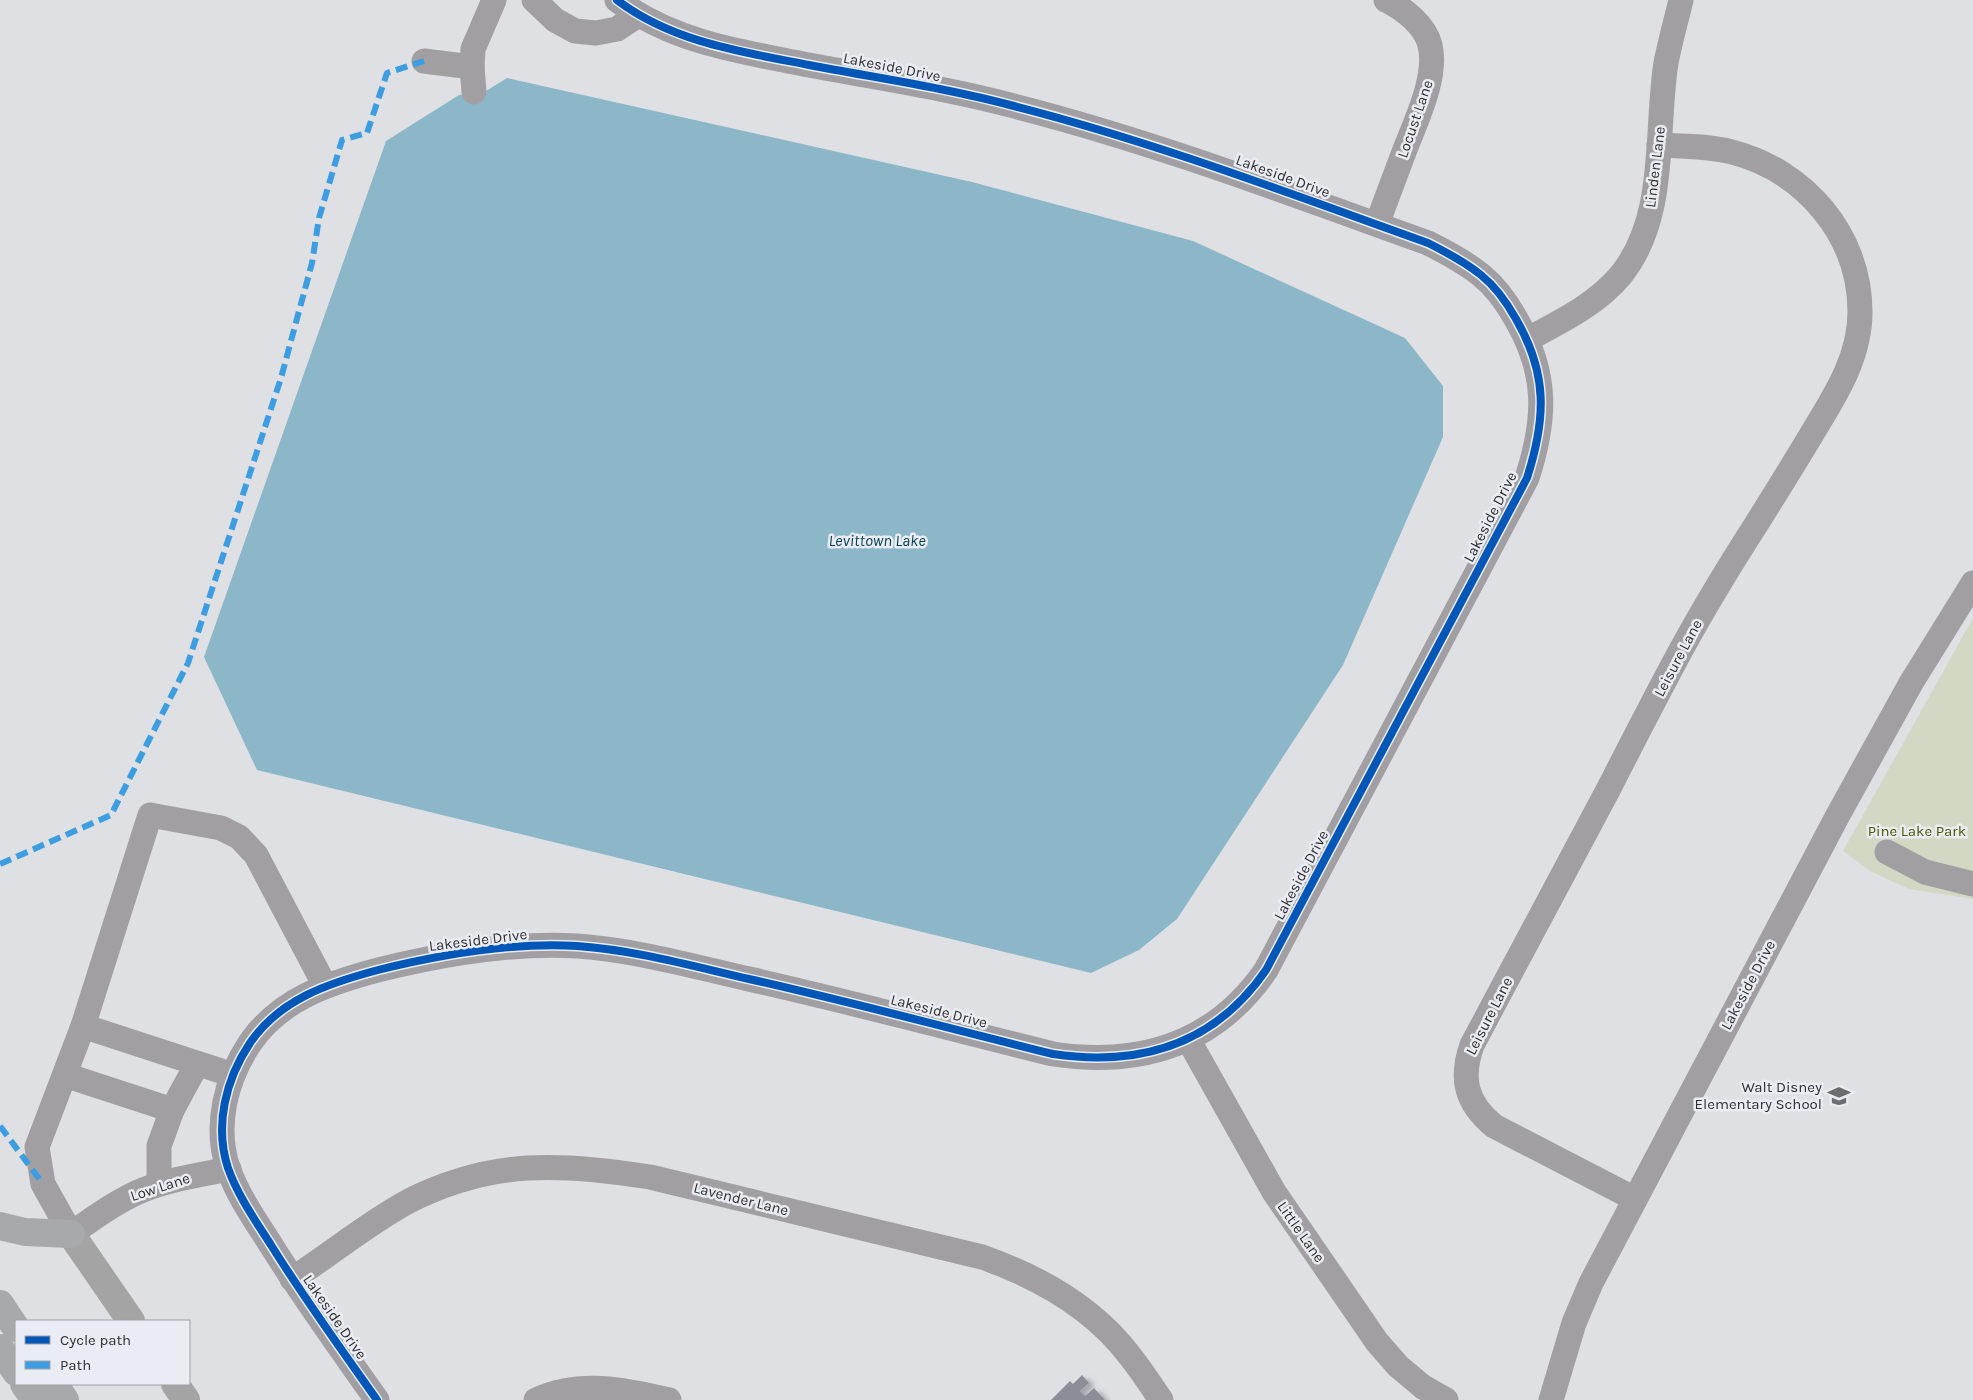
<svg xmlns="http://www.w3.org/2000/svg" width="1973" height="1400" font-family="Karla,sans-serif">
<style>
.green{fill:#d2d8c4}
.water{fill:#8cb7c9}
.building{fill:#8b8e97;filter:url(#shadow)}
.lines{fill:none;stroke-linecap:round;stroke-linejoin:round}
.minor{stroke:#a19fa1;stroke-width:25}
.major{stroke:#a4a4a4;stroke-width:28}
.highway{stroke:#a8a9aa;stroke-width:28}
.quiet{stroke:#3d9de1;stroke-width:6;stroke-dasharray:12 6;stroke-linecap:butt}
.cycleway-casing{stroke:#eaecf4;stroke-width:11}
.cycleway{stroke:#0057b8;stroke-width:8}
.labels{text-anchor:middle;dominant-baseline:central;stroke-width:5;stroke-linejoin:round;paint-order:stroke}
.street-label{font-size:15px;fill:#2e2f31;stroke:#eaecf4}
.park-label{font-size:15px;fill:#4b5800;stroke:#eaecf4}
.poi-label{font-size:15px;fill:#2e2f31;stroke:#eaecf4;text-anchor:end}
.water-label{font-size:16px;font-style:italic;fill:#023c4e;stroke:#eaecf4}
</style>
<defs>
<filter id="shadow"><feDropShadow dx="5.5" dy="3" stdDeviation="2.5" flood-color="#0004"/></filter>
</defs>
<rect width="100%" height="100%" fill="#dfe0e4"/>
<path class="green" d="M1973,618v281l-64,-10 -39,-18 -27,-20z"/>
<path class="water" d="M507,78l465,104 221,59 212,97 38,48v51l-100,228 -166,254 -38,31 -48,23 -834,-203 -53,-113 182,-516 73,-46 27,-4z"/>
<path class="building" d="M1082,1375l7,8 -9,8 5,5 9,-8 11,12h-54l19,-19 3,3z"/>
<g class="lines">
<g class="minor">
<path d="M534,0l21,20 20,11 21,2 21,-4 21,-14"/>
<path d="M424,61l48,6"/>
<path d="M474,92l-2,-25 1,-18 21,-49"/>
<path d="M1377,224c9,-24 18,-48 27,-72 11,-29 34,-75 26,-107 -5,-20 -26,-36 -44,-45"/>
<path d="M1528,339c32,-17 69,-35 93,-64 47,-59 34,-142 45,-212 4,-21 10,-42 15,-63"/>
<path d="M1887,852l38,20 48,12"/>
<path d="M83,1026l67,-211 71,13 18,9 17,18 69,131"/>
<path d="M1188,1039l86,153 103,150 21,24 25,21 23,13"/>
<path d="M65,1075l107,35"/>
<path d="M229,1169c-31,6 -64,11 -93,24 -23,11 -44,26 -65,41l-28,-50 -6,-37 46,-121 150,49"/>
<path d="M159,1184v-38l13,-36 25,-46"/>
<path d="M1635,1199l-141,-73c-28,-23 -34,-47 -22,-81 45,-85 91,-169 136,-255 24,-47 48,-94 73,-140 24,-44 49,-85 76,-127 20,-32 40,-64 59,-96 22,-36 44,-72 44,-115 0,-77 -55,-141 -128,-160 -24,-6 -49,-6 -73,-7"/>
<path d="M292,1279c39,-25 76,-56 117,-78 83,-42 153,-38 241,-24l332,80c57,20 111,50 148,99 11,14 21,29 31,44"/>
<path d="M377,1400c-36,-51 -73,-102 -106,-155 -16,-25 -33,-49 -43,-77 -14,-43 -2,-89 22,-125 30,-44 79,-60 128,-73 61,-15 136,-28 199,-24 58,4 115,20 172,33 102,23 203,50 304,75 88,13 162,-10 213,-84l261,-492c19,-59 21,-104 -11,-159 -9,-16 -20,-32 -35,-44 -16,-13 -35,-23 -53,-32 -137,-49 -273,-101 -414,-137 -67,-18 -137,-28 -205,-41 -67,-13 -137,-23 -192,-65"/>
<path d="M536,1400c43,-20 88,-11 133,0"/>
<path d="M1551,1400l23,-77 17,-40 247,-468 73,-132 62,-100"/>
</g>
<g class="major">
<path d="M71,1234l60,87"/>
<path d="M175,1384l11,16"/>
</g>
<g class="highway">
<path d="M0,1226l25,6 46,2"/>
<path d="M0,1304l16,24"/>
<path d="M0,1348l16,24"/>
<path d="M24,1384l11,16"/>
<path d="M54,1384l11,16"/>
</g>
<g class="quiet">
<path d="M0,864l111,-49 77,-152 93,-285 31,-115 7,-45 23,-78 25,-7 20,-60 37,-12"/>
<path d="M0,1126l43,58"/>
</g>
<defs>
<path id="cycleway" d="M377,1400c-36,-51 -73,-102 -106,-155 -16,-25 -33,-49 -43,-77 -14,-43 -2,-89 22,-125 30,-44 79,-60 128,-73 61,-15 136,-28 199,-24 58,4 115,20 172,33 102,23 203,50 304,75 88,13 162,-10 213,-84l261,-492c19,-59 21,-104 -11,-159 -9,-16 -20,-32 -35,-44 -16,-13 -35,-23 -53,-32 -137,-49 -273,-101 -414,-137 -67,-18 -137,-28 -205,-41 -67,-13 -137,-23 -192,-65"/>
</defs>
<use href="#cycleway" class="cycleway-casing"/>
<use href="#cycleway" class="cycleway"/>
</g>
<defs>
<symbol id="school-bare" viewBox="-9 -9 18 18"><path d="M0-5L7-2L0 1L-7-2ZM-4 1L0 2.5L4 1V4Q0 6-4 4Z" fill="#6c6d70" stroke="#eaecf4" stroke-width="2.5" paint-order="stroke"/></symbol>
</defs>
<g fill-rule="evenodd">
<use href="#school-bare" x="1823" y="1080" width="32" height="32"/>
</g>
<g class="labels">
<g class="street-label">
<text transform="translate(892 67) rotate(11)">Lakeside Drive</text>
<text transform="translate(1415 119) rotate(-71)">Locust Lane</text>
<text transform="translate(1655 167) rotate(-83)">Linden Lane</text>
<text transform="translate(1283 176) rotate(20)">Lakeside Drive</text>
<text transform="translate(1490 517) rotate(-63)">Lakeside Drive</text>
<text transform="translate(1678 658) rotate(-62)">Leisure Lane</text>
<text transform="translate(1301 875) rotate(-62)">Lakeside Drive</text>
<text transform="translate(478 940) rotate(-7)">Lakeside Drive</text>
<text transform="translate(1748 985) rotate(-62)">Lakeside Drive</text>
<text transform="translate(939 1011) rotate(14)">Lakeside Drive</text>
<text transform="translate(1489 1016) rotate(-63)">Leisure Lane</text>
<text transform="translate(160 1187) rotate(-18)">Low Lane</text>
<text transform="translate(741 1199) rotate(14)">Lavender Lane</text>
<text transform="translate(1301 1232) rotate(55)">Little Lane</text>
<text transform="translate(335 1317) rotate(55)">Lakeside Drive</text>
</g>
<g class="park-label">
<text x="1917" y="831">Pine Lake Park</text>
</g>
<g class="poi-label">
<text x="1822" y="1087">Walt Disney<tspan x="1822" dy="17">Elementary School</tspan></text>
</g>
<g class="water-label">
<text x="877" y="540">Levittown Lake</text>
</g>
</g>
<rect x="15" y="1320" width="175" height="65" fill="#eaecf4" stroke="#9fa0a6"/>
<rect x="25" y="1336" width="25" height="8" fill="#0057b8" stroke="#9fa0a6"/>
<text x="60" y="1345" font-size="15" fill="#2e2f31">Cycle path</text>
<rect x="25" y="1361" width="25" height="8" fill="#3d9de1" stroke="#9fa0a6"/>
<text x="60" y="1370" font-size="15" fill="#2e2f31">Path</text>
</svg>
